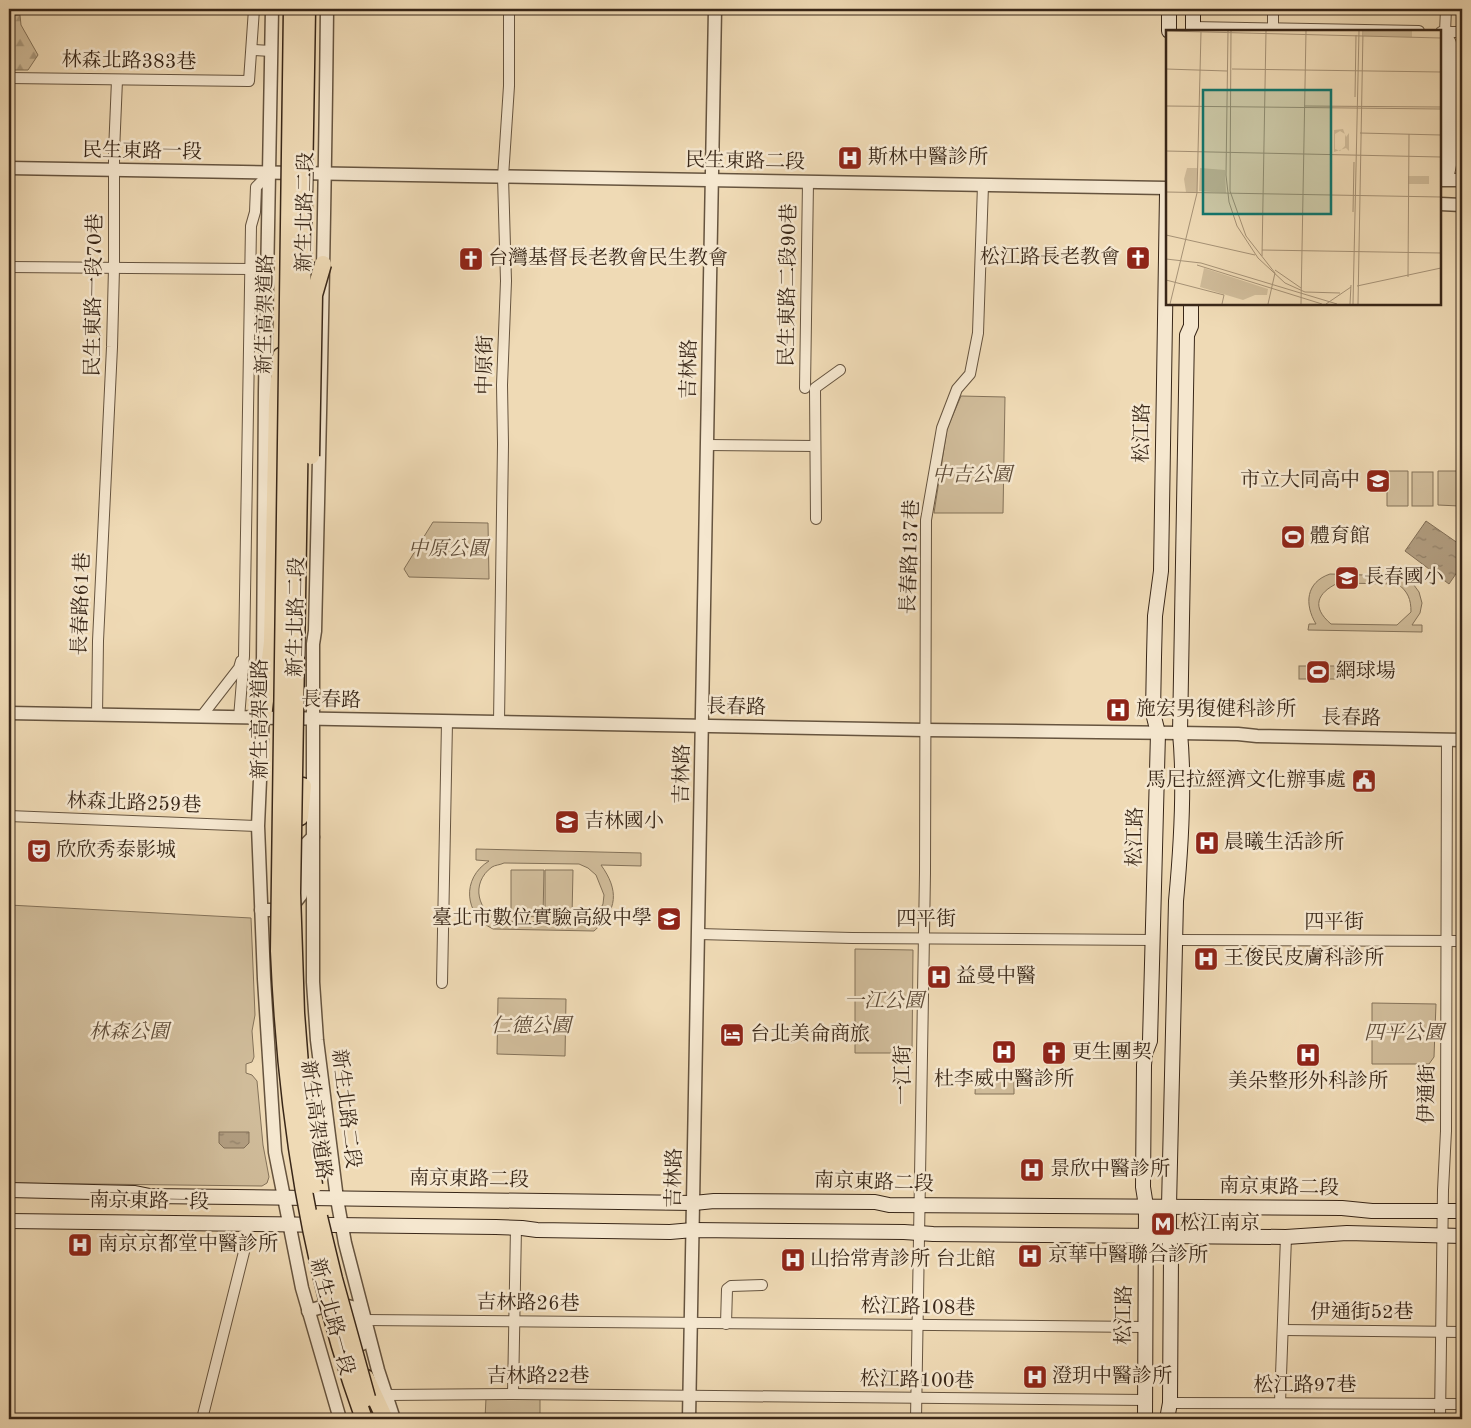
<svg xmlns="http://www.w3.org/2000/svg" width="1471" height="1428" font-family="'Old Standard TT','Noto Serif TC',serif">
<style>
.forest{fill:url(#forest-firs);stroke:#847259}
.park{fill:#d0bc9a;stroke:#847259;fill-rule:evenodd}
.water{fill:url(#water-ripples);stroke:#816e56}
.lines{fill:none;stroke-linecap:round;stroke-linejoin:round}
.minor-casing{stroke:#66543f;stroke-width:12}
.tertiary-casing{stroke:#66543f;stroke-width:15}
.secondary-casing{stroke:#392718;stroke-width:16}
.trunk-casing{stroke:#392718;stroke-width:19}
.minor{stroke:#f5e7cf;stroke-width:10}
.tertiary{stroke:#f5e7cf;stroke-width:12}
.secondary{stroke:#f5e7cf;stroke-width:14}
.trunk{stroke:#efdab5;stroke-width:16}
.trunk-bridge-casing{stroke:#392718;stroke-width:19;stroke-linecap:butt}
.trunk-bridge{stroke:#efdab5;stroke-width:16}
.labels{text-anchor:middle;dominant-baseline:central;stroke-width:5;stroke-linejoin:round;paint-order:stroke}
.street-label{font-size:20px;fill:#392718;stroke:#f5e7cf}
.poi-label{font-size:20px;fill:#392718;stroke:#f5e7cf;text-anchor:start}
.park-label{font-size:20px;font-style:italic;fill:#5f4c38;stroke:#f5e7cf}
.inset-road{fill:none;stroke:#a69276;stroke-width:1}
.view{fill:#0f766e;fill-opacity:0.15;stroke:#0f766e;stroke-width:2.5}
.inset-edge{fill:none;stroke:#392718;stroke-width:2.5}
</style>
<defs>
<pattern id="forest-firs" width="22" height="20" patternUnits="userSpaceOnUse" patternTransform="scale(1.25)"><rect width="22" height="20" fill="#d0bc9a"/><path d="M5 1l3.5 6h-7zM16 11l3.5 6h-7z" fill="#aa997d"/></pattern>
<pattern id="water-ripples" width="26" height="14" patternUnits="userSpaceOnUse" patternTransform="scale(1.25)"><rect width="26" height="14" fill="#b19d80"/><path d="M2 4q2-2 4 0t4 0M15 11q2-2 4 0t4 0" fill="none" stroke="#918068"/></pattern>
</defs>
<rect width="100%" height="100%" fill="#efdab5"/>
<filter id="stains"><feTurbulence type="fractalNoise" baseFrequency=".004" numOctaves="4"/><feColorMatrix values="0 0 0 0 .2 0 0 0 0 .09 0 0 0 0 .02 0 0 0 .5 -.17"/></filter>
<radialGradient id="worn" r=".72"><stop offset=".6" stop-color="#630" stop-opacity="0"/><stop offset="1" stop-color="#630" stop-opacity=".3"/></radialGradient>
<path class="forest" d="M20,15l1,10 17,30 -10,15h-19v-54z"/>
<g class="park">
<path d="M961,396l44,1 -2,116h-69l13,-84z"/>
<path d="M1408,471v35h-21v-35z"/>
<path d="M1459,471v30h3v27l-1,1 -2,-23 -21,-1v-34z"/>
<rect x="1412" y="472" width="21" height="34"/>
<path d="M433,522l55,1 1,56 -80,-2 -5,-8z"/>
<path d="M1330,574l70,2 11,5 8,11 3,11 -2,10 -8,12h10v7l-114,-2 1,-6h7c-12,-20 -10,-42 14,-50zM1338,583l60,1c10,8 13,15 13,28l-14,13 -66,-1c-20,-17 -14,-31 7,-41z"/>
<rect x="1299" y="666" width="37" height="13"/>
<path d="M476,849l165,4v13l-40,-1c18,25 17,45 -7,66l-101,-2c-29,-14 -32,-51 -4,-68l-13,-1zM504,863l75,1 9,4 8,7 8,20 -1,9 -8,15 -5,4 -88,-2c-25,-8 -32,-38 -10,-54 3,-2 8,-2 12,-4z"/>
<path d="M511,870h33l-1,47 -32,-1z"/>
<path d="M545,870h28l-1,46h-27z"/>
<path d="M9,905l242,13 4,97 -3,16 2,26 -2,5 -6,2v9l6,2 5,6 6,64 6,32 -2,6 -5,3 -253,-3z"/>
<path d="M855,949l58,1 -1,103h-57z"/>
<path d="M498,998l68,1 -1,57 -68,-2z"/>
<path d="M1372,1003l64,1 -2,53 -5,7h-57z"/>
<path d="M976,1072h38v22h-39z"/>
<path d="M486,1398l54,1v20h-55z"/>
</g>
<g class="water">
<path d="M1426,521l36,25v19l-13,19 -44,-33z"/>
<path d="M219,1132h30v11l-5,5h-20l-5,-5z"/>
</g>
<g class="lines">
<defs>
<g id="minor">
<path d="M1446,9l-1,23 -4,11 2,122 5,15"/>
<path d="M1193,27l226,4"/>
<path d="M1273,28v-19"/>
<path d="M1441,32h21"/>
<path d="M1445,32l6,11v122l-3,14"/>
<path d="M252,50l19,1"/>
<path d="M9,78l240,3 5,-72"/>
<path d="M1446,118h16"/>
<path d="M9,267l242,2"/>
<path d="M805,388l3,-206"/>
<path d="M707,445l108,1"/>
<path d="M816,519l-1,-131 25,-18"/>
<path d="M97,715l1,-74 14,-294 2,-79v-116l3,-72"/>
<path d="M201,717l38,-49 2,-7"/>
<path d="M239,718l5,-62 7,-430 4,-14 1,-25 14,-14"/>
<path d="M499,722l4,-278 -1,-59 4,-104 -3,-104 6,-91v-77"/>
<path d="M9,816l249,10"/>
<path d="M699,934l153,4 301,2"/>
<path d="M1176,940l286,1"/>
<path d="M442,983l5,-261"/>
<path d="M365,1320l780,7"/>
<path d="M726,1324l1,-35 4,-3 31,-1"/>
<path d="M1284,1330l178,2"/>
<path d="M513,1394l3,-167"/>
<path d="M386,1395l127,-1 632,6"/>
<path d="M1170,1403l292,1"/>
<path d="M1280,1403l6,-166"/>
<path d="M202,1419l45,-179 -1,-16"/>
<path d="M916,1419l9,-546 1,-353 16,-92 15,-39 13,-15 8,-41 5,-148"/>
<path d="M1440,1419l3,-229 3,-59 1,-392"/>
</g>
<g id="tertiary">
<path d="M327,9c-2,207 -7,415 -12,622l-2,13v338l4,58 20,159 8,44 33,127 16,49"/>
<path d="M9,168l1158,20"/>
<path d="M1440,180h22"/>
<path d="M1440,204l22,1"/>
<path d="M263,663l2,-271 7,-383"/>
<path d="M263,711l-5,115 6,153 11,173 27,136 38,131"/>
<path d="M9,713l917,17 254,3 58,1 19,2 205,4"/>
<path d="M261,910h28l12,-15v-46l12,-12"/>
<path d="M316,1102l3,29 9,13"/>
<path d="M308,1311l27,-8 17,4 10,37"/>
<path d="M689,1419l26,-1410"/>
</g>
<g id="secondary">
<path d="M1169,9v22"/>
<path d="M1193,31v-22"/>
<path d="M9,1190l126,3 15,3 544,7 20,-2 161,1 14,3 453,3 30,3h90"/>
<path d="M9,1221l487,6 26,1 15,2 133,2 23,-2 211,2 29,2 353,3 61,-4 115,3"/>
<path d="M1145,1419l1,-213 -3,-19 1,-122 1,-11 5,-13 8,-308 -5,-20 1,-56 1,-41 6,-45 6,-377"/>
<path d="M1167,1419l3,-16 1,-149 -2,-18v-30l7,-305c5,-53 9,-116 4,-168l7,-398 4,-9v-22"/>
</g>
<g id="trunk">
<path d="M263,718l9,-76 5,-240 4,-46"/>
<path d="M300,817l3,-31"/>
<path d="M366,1378l19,41"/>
</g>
</defs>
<use href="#minor" class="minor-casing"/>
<use href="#tertiary" class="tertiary-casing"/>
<use href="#secondary" class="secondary-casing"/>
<use href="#trunk" class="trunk-casing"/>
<use href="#minor" class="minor"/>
<use href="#tertiary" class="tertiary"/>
<use href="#secondary" class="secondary"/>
<use href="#trunk" class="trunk"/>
<defs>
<g id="trunk-bridge">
<path d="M292,9l-13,942c7,161 30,317 85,468"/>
<path d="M307,9l-15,884 4,120 6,77 12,95"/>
<path d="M311,456l3,-161 9,-31"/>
<path d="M319,1217l15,62 33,119"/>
</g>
</defs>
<use href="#trunk-bridge" class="trunk-bridge-casing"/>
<use href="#trunk-bridge" class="trunk-bridge"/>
</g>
<defs>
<symbol id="hospital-square" viewBox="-11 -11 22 22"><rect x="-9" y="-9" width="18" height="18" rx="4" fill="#8f2418" stroke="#f5e7cf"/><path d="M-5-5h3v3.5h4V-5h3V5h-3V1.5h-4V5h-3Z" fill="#fff"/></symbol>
<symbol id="church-square" viewBox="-11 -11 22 22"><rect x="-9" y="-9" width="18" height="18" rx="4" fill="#8f2418" stroke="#f5e7cf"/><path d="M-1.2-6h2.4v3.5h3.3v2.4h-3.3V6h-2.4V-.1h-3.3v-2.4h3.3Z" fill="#fff"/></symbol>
<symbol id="school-square" viewBox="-11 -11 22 22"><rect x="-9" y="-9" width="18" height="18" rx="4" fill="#8f2418" stroke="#f5e7cf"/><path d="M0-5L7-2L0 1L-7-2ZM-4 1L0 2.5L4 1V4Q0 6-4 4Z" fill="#fff"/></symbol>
<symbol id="stadium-square" viewBox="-11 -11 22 22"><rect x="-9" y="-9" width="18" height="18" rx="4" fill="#8f2418" stroke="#f5e7cf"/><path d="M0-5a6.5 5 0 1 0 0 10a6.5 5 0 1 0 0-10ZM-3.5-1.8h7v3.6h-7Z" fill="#fff"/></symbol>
<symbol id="civic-square" viewBox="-11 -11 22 22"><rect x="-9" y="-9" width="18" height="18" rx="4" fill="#8f2418" stroke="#f5e7cf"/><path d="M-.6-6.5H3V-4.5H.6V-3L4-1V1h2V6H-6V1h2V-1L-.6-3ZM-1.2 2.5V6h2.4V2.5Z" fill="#fff"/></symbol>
<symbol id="theatre-square" viewBox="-11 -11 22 22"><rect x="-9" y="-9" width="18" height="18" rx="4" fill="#8f2418" stroke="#f5e7cf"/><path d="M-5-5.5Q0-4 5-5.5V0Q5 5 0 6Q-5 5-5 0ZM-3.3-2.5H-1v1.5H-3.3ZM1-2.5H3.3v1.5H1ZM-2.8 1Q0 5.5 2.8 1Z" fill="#fff"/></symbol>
<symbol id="hotel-square" viewBox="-11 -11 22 22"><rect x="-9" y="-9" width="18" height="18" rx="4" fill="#8f2418" stroke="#f5e7cf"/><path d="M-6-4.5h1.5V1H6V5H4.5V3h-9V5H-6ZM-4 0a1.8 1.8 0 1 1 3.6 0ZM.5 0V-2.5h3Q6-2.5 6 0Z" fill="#fff"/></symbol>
<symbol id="metro-square" viewBox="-11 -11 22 22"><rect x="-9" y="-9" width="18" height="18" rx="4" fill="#8f2418" stroke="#f5e7cf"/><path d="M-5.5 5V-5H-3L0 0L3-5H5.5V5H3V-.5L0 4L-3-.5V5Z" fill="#fff"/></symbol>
</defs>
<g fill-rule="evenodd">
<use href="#hospital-square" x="836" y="144" width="28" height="28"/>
<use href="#church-square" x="1124" y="244" width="28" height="28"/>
<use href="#church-square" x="457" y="245" width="28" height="28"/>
<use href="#school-square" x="1364" y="467" width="28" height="28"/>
<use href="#stadium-square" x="1279" y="523" width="28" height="28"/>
<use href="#school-square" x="1333" y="564" width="28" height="28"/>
<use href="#stadium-square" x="1304" y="658" width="28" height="28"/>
<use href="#hospital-square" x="1104" y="696" width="28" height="28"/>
<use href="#civic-square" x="1350" y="767" width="28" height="28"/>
<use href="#school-square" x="553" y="808" width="28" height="28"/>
<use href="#hospital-square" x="1193" y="829" width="28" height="28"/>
<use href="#theatre-square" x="25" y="837" width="28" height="28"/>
<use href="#school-square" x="655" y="905" width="28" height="28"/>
<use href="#hospital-square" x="1192" y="945" width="28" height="28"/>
<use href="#hospital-square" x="925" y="963" width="28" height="28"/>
<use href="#hotel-square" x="718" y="1021" width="28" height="28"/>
<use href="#hospital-square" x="990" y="1038" width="28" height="28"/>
<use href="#church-square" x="1040" y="1039" width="28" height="28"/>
<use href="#hospital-square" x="1294" y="1041" width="28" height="28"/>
<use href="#hospital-square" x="1018" y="1156" width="28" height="28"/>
<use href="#metro-square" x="1149" y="1210" width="28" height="28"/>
<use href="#hospital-square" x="66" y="1231" width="28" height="28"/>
<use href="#hospital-square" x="1016" y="1242" width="28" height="28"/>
<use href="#hospital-square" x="779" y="1246" width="28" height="28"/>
<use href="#hospital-square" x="1021" y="1363" width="28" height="28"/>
</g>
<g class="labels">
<g class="street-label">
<text transform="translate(129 62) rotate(1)">林森北路383巷</text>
<text transform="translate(142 152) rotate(1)">民生東路一段</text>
<text transform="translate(745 162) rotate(1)">民生東路二段</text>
<text transform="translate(306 212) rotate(-89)">新生北路二段</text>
<text transform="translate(789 285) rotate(-89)">民生東路二段90巷</text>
<text transform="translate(95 295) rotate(-89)">民生東路一段70巷</text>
<text transform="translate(266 314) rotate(-89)">新生高架道路</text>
<text transform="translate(486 365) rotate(-89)">中原街</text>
<text transform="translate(690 369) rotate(-89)">吉林路</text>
<text transform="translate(1143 433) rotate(-89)">松江路</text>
<text transform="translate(911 557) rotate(-88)">長春路137巷</text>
<text transform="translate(82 604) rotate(-88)">長春路61巷</text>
<text transform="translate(297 617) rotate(-89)">新生北路二段</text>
<text transform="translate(331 701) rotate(1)">長春路</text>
<text transform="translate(736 708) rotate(1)">長春路</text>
<text transform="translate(261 719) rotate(-90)">新生高架道路</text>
<text transform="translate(1351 719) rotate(1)">長春路</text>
<text transform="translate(683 774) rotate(-89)">吉林路</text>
<text transform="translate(134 804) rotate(2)">林森北路259巷</text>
<text transform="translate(1136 837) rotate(-89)">松江路</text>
<text x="926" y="920">四平街</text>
<text x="1334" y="923">四平街</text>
<text transform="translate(904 1075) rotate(-90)">一江街</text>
<text transform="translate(1428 1094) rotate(-89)">伊通街</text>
<text transform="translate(345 1109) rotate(83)">新生北路二段</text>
<text transform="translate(315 1120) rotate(82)">新生高架道路</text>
<text transform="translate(675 1178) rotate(-89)">吉林路</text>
<text transform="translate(469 1180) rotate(1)">南京東路二段</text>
<text transform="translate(874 1183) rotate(2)">南京東路二段</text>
<text transform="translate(1279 1188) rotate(1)">南京東路二段</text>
<text transform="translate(149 1202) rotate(1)">南京東路一段</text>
<text transform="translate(528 1304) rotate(1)">吉林路26巷</text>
<text transform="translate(918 1308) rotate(1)">松江路108巷</text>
<text x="1362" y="1313">伊通街52巷</text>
<text transform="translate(1125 1315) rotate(-89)">松江路</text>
<text transform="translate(331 1317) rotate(75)">新生北路一段</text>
<text x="538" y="1377">吉林路22巷</text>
<text transform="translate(917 1381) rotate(1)">松江路100巷</text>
<text x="1305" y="1386">松江路97巷</text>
</g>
<g class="poi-label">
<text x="868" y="158">斯林中醫診所</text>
<text x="1120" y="258" text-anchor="end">松江路長老教會</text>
<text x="488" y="259">台灣基督長老教會民生教會</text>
<text x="1360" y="481" text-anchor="end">市立大同高中</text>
<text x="1310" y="537">體育館</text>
<text x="1364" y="578">長春國小</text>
<text x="1336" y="672">網球場</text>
<text x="1136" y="710">施宏男復健科診所</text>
<text x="1346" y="781" text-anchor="end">馬尼拉經濟文化辦事處</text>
<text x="584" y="822">吉林國小</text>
<text x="1224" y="843">晨曦生活診所</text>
<text x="56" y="851">欣欣秀泰影城</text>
<text x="652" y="919" text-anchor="end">臺北市數位實驗高級中學</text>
<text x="1224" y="959">王俊民皮膚科診所</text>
<text x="956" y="977">益曼中醫</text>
<text x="750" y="1035">台北美侖商旅</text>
<text x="1072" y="1053">更生團契</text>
<text x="1004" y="1080" text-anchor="middle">杜李威中醫診所</text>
<text x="1308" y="1082" text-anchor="middle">美朵整形外科診所</text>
<text x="1050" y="1170">景欣中醫診所</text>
<text x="1180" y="1224">松江南京</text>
<text x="98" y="1245">南京京都堂中醫診所</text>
<text x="1048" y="1256">京華中醫聯合診所</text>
<text x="810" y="1260">山拾常青診所 台北館</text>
<text x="1052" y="1377">澄玥中醫診所</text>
</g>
<g class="park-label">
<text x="972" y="476">中吉公園</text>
<text x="448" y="550">中原公園</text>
<text x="884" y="1002">一江公園</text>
<text x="531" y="1027">仁德公園</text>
<text x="129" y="1033">林森公園</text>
<text x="1404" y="1034">四平公園</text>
</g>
</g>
<g transform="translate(1166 30)">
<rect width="275" height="275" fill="#efdab5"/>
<path d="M198,1h48v6l-48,-1zM177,99l3,8 3,-4v18l-3,-3 -12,4v-22zM174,101l5,3v12l-5,5 -5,-2v-15zM21,138h10v24h-11l-2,-13zM34,138l25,2 1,23 -27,-2zM242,146h21v8h-21zM38,238l64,21 -1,6h-12l-12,5 -43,-13z" fill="#d0bc9a" fill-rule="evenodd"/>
<path class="inset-road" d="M0,1l275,7M62,1l-2,144 3,27 8,24 21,32 27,25 20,9 35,1M65,1l-1,160 16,45 29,37 -7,31M0,39l61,2M66,39l209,3M189,67l1,-62M0,76l275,3M139,76l136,1M194,103l81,2M0,121l275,6M0,162l275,5M187,182l1,-50M0,205l89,20M96,220l179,3M96,226l4,-225M0,229l35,4 136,41M31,235l125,39M109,240l26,18M242,247l1,-143M0,250l58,15 -2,9M191,256l84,-18M4,274l27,-111 4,-161M135,274l5,-273M160,274l25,-17M184,274l1,-19M187,274l6,-273M192,274l5,-273"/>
<path class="view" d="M37,60h128v124h-128z"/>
<rect width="275" height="275" class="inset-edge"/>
</g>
<rect width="1471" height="1428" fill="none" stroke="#efdab5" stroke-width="30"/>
<rect x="10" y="10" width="1451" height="1408" fill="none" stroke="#392718" stroke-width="2.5"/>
<rect x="15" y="15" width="1441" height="1398" fill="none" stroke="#392718"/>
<rect width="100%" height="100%" filter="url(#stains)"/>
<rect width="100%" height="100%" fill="url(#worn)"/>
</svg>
